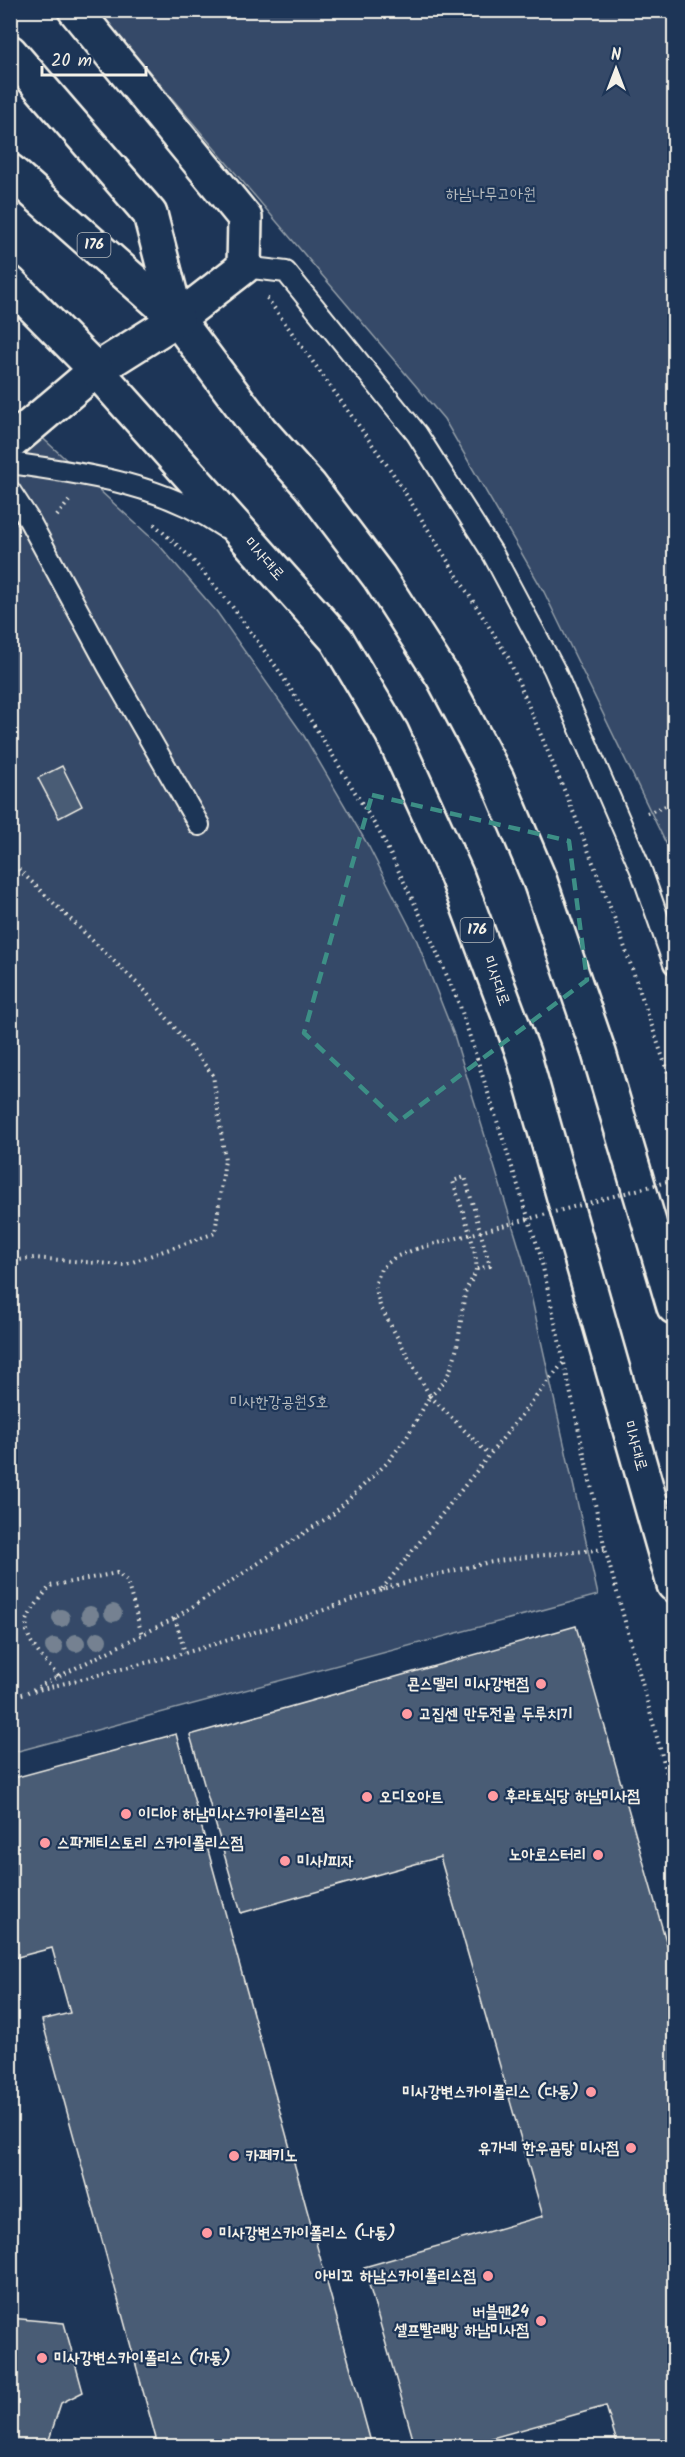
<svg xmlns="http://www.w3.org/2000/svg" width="685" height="2457" font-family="Kalam,'Poor Story',sans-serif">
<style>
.green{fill:#354a67;stroke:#949ea8;stroke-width:1.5}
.building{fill:#485b74;stroke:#f4f1e8;stroke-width:1.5}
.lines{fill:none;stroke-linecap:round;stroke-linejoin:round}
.service-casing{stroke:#f4f1e8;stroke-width:24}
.minor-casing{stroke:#f4f1e8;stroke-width:38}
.primary-casing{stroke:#f4f1e8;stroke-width:38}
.motorway-casing{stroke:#f4f1e8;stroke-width:38}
.path{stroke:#f4f1e8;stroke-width:4;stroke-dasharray:1.5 4.5;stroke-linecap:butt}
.service{stroke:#1d3557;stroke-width:20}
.minor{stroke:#1d3557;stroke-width:33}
.primary{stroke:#1d3557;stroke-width:33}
.motorway{stroke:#1d3557;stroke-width:33}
.path-bridge{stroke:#f4f1e8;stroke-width:4;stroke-dasharray:1.5 4.5;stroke-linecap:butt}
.tree{fill:#748191}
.marked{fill:none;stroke:#3d8f86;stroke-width:4.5;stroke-dasharray:12 8;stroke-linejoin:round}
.poi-dot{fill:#ff9aa2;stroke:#1d3557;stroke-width:2}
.labels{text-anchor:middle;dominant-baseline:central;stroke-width:4.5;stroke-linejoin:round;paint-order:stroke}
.shield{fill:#1d3557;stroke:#b4b9bc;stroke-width:1.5}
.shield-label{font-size:15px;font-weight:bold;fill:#f4f1e8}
.park-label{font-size:16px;fill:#bbbfc1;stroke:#1d3557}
.street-label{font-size:16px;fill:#f4f1e8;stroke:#1d3557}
.poi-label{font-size:16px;font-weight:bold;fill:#f4f1e8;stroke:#1d3557;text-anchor:start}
</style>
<rect width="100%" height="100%" fill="#1d3557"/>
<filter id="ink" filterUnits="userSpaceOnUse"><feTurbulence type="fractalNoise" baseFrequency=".0167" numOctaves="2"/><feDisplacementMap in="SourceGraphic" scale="12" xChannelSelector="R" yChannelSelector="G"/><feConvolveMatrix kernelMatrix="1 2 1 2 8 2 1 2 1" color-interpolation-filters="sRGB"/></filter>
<g filter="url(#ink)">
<g class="green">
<path d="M98,11h576v849l-130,-268 -100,-173z"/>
<path d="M10,408l149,137 58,67 87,124 65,111 48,94 37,94 69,225 75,335 -587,158z"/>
</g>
<g class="building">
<path d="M62,766l20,40 -23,12 -21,-40z"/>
<path d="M576,1626l98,343v477h-56l-12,-40 -142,40h-49l-51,-179 179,-51 -103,-359 -199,56 -51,-178z"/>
<path d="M176,1734l196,712h-214l-116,-426 28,-7 -18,-65 -42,11v-180z"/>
<path d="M10,2318l54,5 19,69 -22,11 -14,43h-37z"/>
</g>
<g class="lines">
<defs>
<g id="service">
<path d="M244,267l42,5 131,162 76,120 61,115 87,201 33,94"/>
<path d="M10,463c75,11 150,20 214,64"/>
<path d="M10,491l19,29 79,146 91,159"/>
</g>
<path id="minor" d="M10,443l86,-73 81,-51 67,-52 1,-49 -170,-208"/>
<g id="primary">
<path d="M177,319l83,111 50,56 69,91 64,100 54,102 43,102 59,172 75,254"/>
<path d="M96,370l241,270 55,93 64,141 67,179 151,532"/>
</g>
<g id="motorway">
<path d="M10,52l140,162 27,105"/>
<path d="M10,171l167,148"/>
<path d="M10,283l86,87"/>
</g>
</defs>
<use href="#service" class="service-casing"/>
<use href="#minor" class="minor-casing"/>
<use href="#primary" class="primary-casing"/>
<use href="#motorway" class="motorway-casing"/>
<g class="path">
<path d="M267,298l125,174 116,185 67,159 42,109 57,165"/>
<path d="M57,516l12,-15"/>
<path d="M154,524l36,33 41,48 46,63 47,73 57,94 44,90 35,81 80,248 65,295 69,250"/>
<path d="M647,813l27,-10"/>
<path d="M10,861l135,130 68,84 12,85 -10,73 -91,32 -90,-7 -24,3"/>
<path d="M477,1269l13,-3 -25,-89 -12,4c5,18 26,72 23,88 -1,9 -10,17 -11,25 -7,34 -4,79 -35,102l58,58"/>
<path d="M382,1589l181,-226"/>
<path d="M175,1618l10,35"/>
<path d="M58,1676c-11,-14 -38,-38 -30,-58 5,-11 15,-22 22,-32l67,-13 10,8 15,54"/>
<path d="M34,1691l151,-38 117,-35 80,-29 53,-14 51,-12 39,-6 80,-8"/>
<path d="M10,1697l16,-4 149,-75 158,-104 54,-51 20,-26 23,-41 -50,-90 -5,-21 6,-16 14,-12 21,-8"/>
</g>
<use href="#service" class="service"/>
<use href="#minor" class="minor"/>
<use href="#primary" class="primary"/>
<use href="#motorway" class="motorway"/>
<path class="path-bridge" d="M416,1249l258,-69"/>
</g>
<g class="tree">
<circle cx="113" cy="1613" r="9"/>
<circle cx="90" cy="1615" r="9"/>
<circle cx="61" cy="1618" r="9"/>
<circle cx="98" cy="1640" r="9"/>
<circle cx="76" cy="1643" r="9"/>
<circle cx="54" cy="1647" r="9"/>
</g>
</g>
<path class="marked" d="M372,795l197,46 18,139 -189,142 -94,-89z"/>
<g class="poi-dot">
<circle cx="541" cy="1684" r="6"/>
<circle cx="407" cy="1714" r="6"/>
<circle cx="493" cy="1796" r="6"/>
<circle cx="367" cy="1797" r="6"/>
<circle cx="126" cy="1814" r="6"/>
<circle cx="45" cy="1843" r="6"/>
<circle cx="598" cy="1855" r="6"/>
<circle cx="285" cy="1861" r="6"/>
<circle cx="591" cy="2092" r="6"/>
<circle cx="631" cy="2148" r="6"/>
<circle cx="234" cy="2156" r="6"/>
<circle cx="207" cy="2233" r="6"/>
<circle cx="488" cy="2276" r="6"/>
<circle cx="541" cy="2321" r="6"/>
<circle cx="42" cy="2358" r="6"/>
</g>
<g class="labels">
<g class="shield">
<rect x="77.5" y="233" width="33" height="24" rx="4.5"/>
<rect x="460.5" y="918" width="33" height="24" rx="4.5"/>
</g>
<g class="shield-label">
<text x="94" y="245">176</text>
<text x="477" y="930">176</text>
</g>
<g class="park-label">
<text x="491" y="194">하남나무고아원</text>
<text x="279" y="1402">미사한강공원5호</text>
</g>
<g class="street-label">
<text transform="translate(264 559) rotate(48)">미사대로</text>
<text transform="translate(496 981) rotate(70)">미사대로</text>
<text transform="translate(635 1446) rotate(74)">미사대로</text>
</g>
<g class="poi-label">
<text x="529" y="1684" text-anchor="end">콘스델리 미사강변점</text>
<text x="419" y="1714">고집센 만두전골 두루치기</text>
<text x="505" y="1796">후라토식당 하남미사점</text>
<text x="379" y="1797">오디오아트</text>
<text x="138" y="1814">이디야 하남미사스카이폴리스점</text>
<text x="57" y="1843">스파게티스토리 스카이폴리스점</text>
<text x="586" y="1855" text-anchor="end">노아로스터리</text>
<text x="297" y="1861">미사1피자</text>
<text x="579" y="2092" text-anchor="end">미사강변스카이폴리스 (다동)</text>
<text x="619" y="2148" text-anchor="end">유가네 한우곰탕 미사점</text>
<text x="246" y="2156">카페키노</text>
<text x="219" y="2233">미사강변스카이폴리스 (나동)</text>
<text x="476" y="2276" text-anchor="end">아비꼬 하남스카이폴리스점</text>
<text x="529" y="2312" text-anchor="end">버블맨24<tspan x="529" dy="18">셀프빨래방 하남미사점</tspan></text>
<text x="54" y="2358">미사강변스카이폴리스 (가동)</text>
</g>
</g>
<rect width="685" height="2457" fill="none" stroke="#1d3557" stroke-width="36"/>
<rect x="18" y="18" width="649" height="2421" fill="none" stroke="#f4f1e8" stroke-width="2" filter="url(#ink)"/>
<g transform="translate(616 69)" stroke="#1d3557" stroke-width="4.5" paint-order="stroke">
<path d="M0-4.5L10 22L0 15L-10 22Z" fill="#f4f1e8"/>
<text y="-9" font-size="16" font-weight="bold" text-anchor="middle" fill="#f4f1e8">N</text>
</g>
<path d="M42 66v9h104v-9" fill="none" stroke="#f4f1e8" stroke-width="3"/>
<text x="51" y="66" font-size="18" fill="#f4f1e8" stroke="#1d3557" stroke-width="4.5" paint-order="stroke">20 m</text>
</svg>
